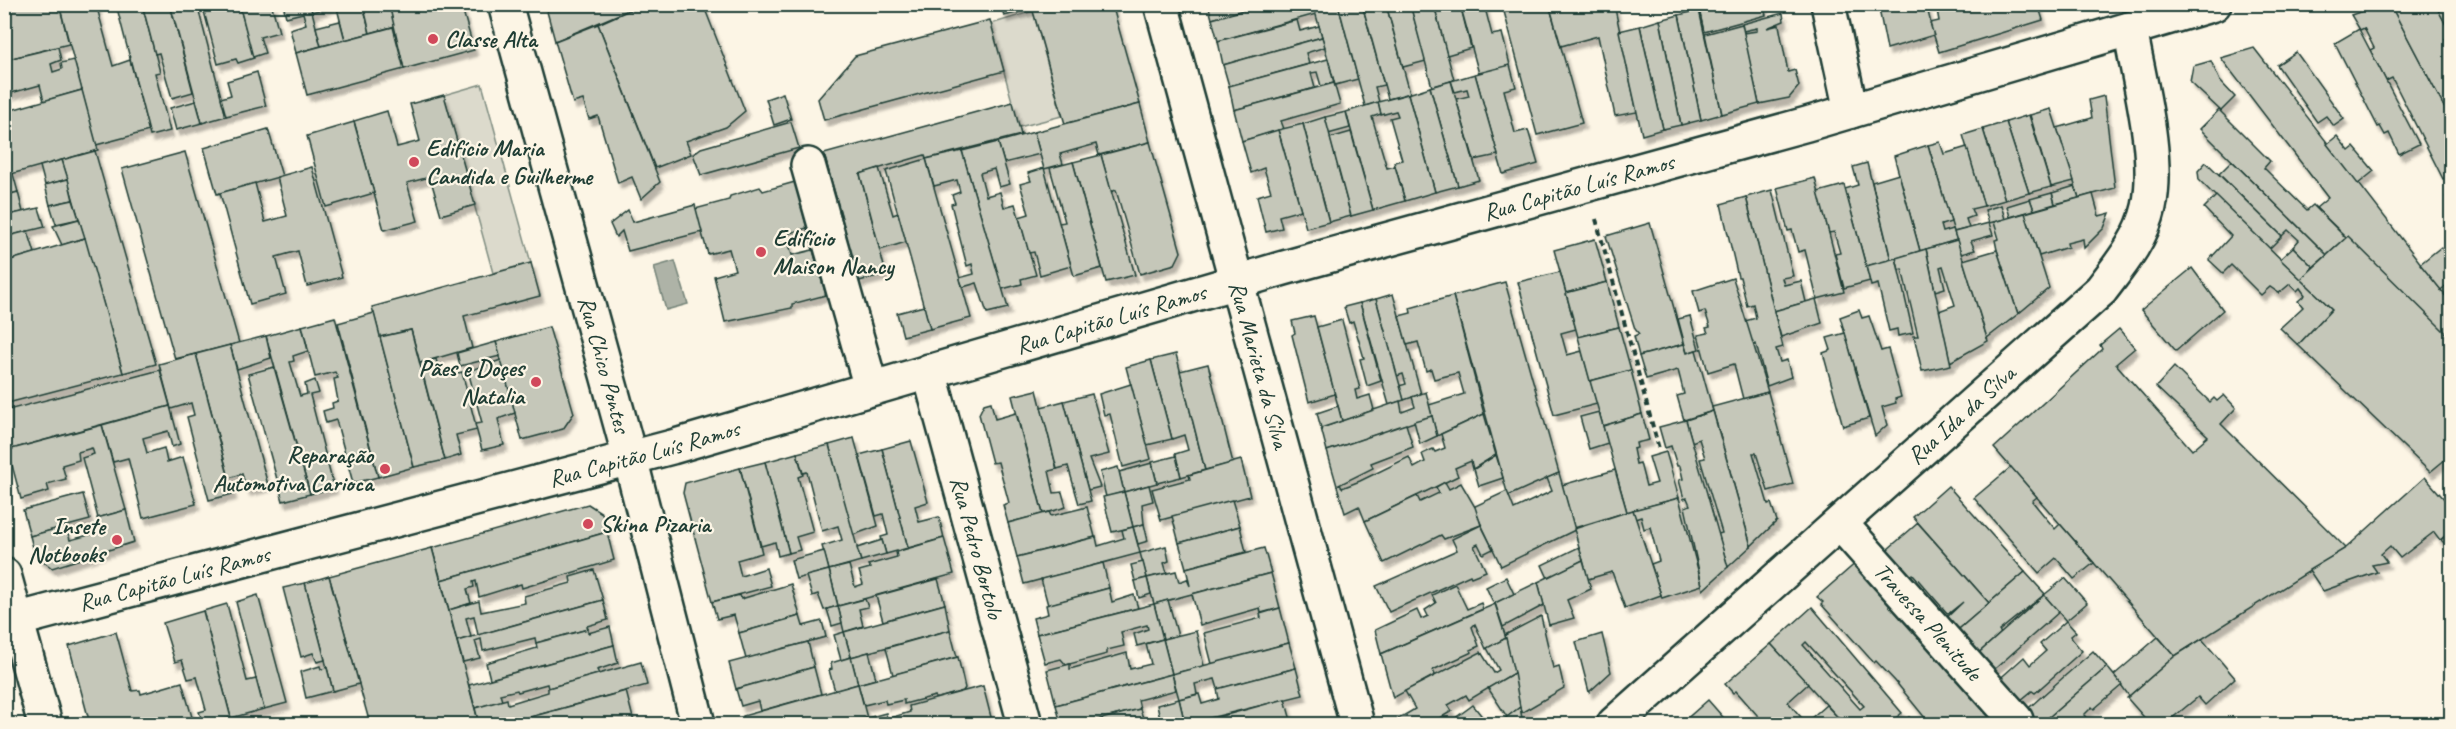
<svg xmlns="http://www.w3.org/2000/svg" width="2456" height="729" font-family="Caveat,sans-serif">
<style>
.green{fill:#dcdacc;stroke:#7e8c80;stroke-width:1.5}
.water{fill:#aeb3a7;stroke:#758479;stroke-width:1.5}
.building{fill:#c5c7b9;stroke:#1f3d34;stroke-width:1.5;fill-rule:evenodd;filter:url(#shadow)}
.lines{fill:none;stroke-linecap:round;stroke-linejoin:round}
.minor-casing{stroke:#1f3d34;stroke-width:38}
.major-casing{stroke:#1f3d34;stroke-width:38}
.path{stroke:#1f3d34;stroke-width:4;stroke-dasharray:6 4.5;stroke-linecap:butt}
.minor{stroke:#fcf5e5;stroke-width:33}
.major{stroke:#fcf5e5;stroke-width:33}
.poi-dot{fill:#d1495b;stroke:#fcf5e5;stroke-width:2}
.labels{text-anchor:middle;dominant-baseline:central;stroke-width:4.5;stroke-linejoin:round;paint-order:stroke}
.poi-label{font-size:24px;font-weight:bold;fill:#1f3d34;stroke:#fcf5e5;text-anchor:start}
.street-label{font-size:24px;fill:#1f3d34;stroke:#fcf5e5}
</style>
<defs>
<filter id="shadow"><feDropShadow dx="3.5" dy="6" stdDeviation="1.5" flood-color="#0004"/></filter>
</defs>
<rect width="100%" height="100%" fill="#fcf5e5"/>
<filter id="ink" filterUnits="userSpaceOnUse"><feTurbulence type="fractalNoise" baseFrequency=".0167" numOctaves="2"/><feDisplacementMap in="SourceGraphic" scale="12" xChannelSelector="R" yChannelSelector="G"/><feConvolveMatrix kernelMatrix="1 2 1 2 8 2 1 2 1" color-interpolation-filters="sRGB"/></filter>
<g filter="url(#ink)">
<g class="green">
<path d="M1033,11l29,105 -43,11 -28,-103z"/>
<path d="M482,84l49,179 -38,10 -49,-178z"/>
</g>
<path class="water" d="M675,261l13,43 -22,6 -12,-43z"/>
<g class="building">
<path d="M4,4h55l10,40 -65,16z"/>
<path d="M59,4h37l17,62 17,-6 19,71 -53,14z"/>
<path d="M116,4h26l18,68 -5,1 15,58 -20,5z"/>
<path d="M142,4h28l23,88 -21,6 -13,-45 -4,1z"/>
<path d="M170,4h27l29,112 -24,7z"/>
<path d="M202,4h37l15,54 -16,5 -2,-4 -18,5z"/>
<path d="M239,4h35l-2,2 7,26 -19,5 5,16 -12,4z"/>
<path d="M283,4h27l11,42 -25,7 -6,-24 16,-5 -3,-11 -17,4z"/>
<path d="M310,4h26v1l-24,7z"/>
<path d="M363,4l7,29 -25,7 -9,-36z"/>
<path d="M363,4h26l6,22 -25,7z"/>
<path d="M389,4h72l13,46 -70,19z"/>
<path d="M545,4h98l-88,37z"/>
<path d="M643,4h60l42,107 -19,16 -40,14 5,13 -36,14 -57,-144z"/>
<path d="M1001,4h30l1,5 -28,7z"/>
<path d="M1031,4h81l28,100 -75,20z"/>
<path d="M1208,4h57l-53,15z"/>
<path d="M1265,4h48l3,10 -98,27 -6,-22z"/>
<path d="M1313,4h25l20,75 -23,6z"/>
<path d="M1338,4h24l22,81 -9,2 4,15 -14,4z"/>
<path d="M1362,4h24l24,89 -22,6z"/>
<path d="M1386,4h24l16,57 -23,6z"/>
<path d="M1410,4h24l20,76 -22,7z"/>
<path d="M1434,4h26l11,44 -24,7z"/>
<path d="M1460,4h24l8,31 10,-2 8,32 -31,9z"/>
<path d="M1502,4h47l33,119 -45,12z"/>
<path d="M1549,4h65l23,108 -22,4 -17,-80 -37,10z"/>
<path d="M1698,4h65l3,11 -62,17z"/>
<path d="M1878,4h48l8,31 -47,14z"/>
<path d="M1936,4h102l5,16 -104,32 -9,-29 9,-2z"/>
<path d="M2383,4h7l62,118v52l-9,5 -51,-101 -6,3 -3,-6 -13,-25 4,-2 -10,-20 -4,2 -9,-15z"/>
<path d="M2390,4h45l17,32 -7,3 7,12v71z"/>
<path d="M2435,4h17v32z"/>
<path d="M1699,10l23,104 -21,6 -22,-105z"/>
<path d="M1783,13l1,8 -17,7 12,-3 9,47 7,-2 4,16 -10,12 -30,6 -16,-71 14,-2v-3l-14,3 -1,-7z"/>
<path d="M1679,15l22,105 -20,5 -21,-105z"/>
<path d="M990,20l14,51 -180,49 -6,-21 37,-43z"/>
<path d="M1297,20l3,11 19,-5 3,11 -99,28 -5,-24z"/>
<path d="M1660,20l21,105 -18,4 -23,-103z"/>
<path d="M340,21l5,19 -24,6 -5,-19z"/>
<path d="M598,24l62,158 -19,17 -9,-22 -14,6 -20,-67 -9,3 -6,-19 -10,3 -18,-62z"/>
<path d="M1742,24l17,80 -37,10 -17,-80z"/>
<path d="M1640,26l23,103 -21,6 -23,-104z"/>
<path d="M393,27l11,42 -97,26 -11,-42z"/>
<path d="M2359,29l60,115 -20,10 -10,-21 -4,2 -5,-9 -2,1 -43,-84z"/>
<path d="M1322,37l3,10 -19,6 3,11 -80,22 -6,-21z"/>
<path d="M58,47l3,13 -10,4 2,8 9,-3 -1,-6 13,-3 8,30 -38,11 -4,-16 -36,10v-35z"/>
<path d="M2254,48l198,256v35l-136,-131 12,-10 -107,-140z"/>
<path d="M2296,52l48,67 -10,7 -8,-10 -9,6 -40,-57z"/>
<path d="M1328,59l6,24 -13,3 -4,-14 -6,1 4,15 -81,22 -5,-24z"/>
<path d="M2211,61l9,20 15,16 -14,14 -31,-29 3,-16z"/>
<path d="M1510,65l6,22 -12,3 11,43 13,-3 10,34 -35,10 -28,-100z"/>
<path d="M257,72l9,34 -40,10 -5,-18 10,-3 -4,-14z"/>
<path d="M1475,74l23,81 -24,5 -18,-61 13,-3 -2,-7 -12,3 -4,-11z"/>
<path d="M1451,81l28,99 -21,6 -28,-99z"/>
<path d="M1334,83l6,21 -59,17 3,8 -42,12 -8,-31z"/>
<path d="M1430,87l28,99 -23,6 -27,-98z"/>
<path d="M82,90l16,60 -94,26v-64z"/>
<path d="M783,93l8,26 -17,6 -8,-26z"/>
<path d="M1408,94l27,98 -30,9 -11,-39 8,-2 -12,-42 8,-2 -2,-5 -15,4 -3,-13z"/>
<path d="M444,95l31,110 -34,10 -11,-38 -23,6 11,38 -34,9 -30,-109 33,-10 10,36 23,-6 -10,-37z"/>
<path d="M2104,96l11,92 -36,10 -22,-70 35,-10 -3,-18z"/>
<path d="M196,101l6,22 -26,7 -6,-22z"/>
<path d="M1013,102l8,33 -95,24 -1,-4 -65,19 26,100 -27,7 -35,-127z"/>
<path d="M1378,102l3,12 -9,3 15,51 8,-2 10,35 -32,9 -27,-98z"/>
<path d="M1140,104l10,38 -51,13 -3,-11 -36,10 3,10 -19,5 -10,-37z"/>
<path d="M2051,109l23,72 -23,6 -21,-72z"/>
<path d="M2219,110l51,51 -6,7 43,42 6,-5 33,33 -19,17 -127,-126z"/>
<path d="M1346,112l4,16 -22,6 -3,-17z"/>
<path d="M2029,115l22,72 -22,6 -23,-71z"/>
<path d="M1325,117l26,99 -22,6 -26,-98z"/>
<path d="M354,122l20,71 -48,14 -19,-71z"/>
<path d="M791,122l8,26 -98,27 -8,-21 8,-6z"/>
<path d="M2006,122l23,71 -24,7 -22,-71z"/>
<path d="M1303,124l26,98 -23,6 -28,-98z"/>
<path d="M268,129l14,47 -65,18 -13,-46z"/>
<path d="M1983,129l22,71 -21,6 -21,-71z"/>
<path d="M1278,130l23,80 -22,6 3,12 -16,4 -9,-36 14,-4 -7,-24 -13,5 -9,-32z"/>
<path d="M1034,132l6,22 -36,9 -6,-21z"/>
<path d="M1351,132l22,78 -22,6 -21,-78z"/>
<path d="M2337,136l12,15 5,-4 20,24 -16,13 -31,-40z"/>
<path d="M998,142l12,42 -11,3 -5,-18 -14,4 6,23 14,-4 4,15 11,-3 21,71 -15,4 1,5 -20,5 -40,-138z"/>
<path d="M1150,142l31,110 -6,12 -35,10 -24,-84 -5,2 -10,-37z"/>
<path d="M1940,142l4,12 23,-7 17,59 -13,3 3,7 -8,3 3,9 -15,4 -26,-87z"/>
<path d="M1928,145l23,77 -10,3 2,7 10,-3 4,11 -37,11 -26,-95z"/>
<path d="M95,151l61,213 -33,9 -61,-213z"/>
<path d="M962,151l46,157 -21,5 -10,-30 -14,4 -4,-9 15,-4 -2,-10 -5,2 -16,-62 4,-1 -3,-8 8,-3 -3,-12 -23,6 -8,-27z"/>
<path d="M185,152l54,191 -64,16 -53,-190z"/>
<path d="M1101,155l34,120 -29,7 -33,-120z"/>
<path d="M926,159l45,159 -41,11 -44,-158z"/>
<path d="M62,160l6,19 -23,6 -5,-19z"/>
<path d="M2232,161l95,94 -14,12 -20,-20 6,-7 -11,-10 -6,6 -63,-62z"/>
<path d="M1073,162l29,106 -28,8 -15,-53 6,-1 -15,-54z"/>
<path d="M2206,162l76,74 -13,13 -70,-69 -1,-9z"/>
<path d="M1867,163l24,97 -25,6 -21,-77 13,-4 -5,-18z"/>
<path d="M312,167l30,110 -35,9 -9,-35 -22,6 10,37 -36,10 -30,-111 35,-10 10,39 22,-6 -10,-39z"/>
<path d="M879,168l14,47 5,-2 8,29 -26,8 -20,-76z"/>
<path d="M1044,168l27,98 -31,9 -6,-23 -5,1 -10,-36 10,-3 -9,-30 11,-3 -3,-8z"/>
<path d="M13,174l5,18 -14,4v-20z"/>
<path d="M1899,174l21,77 -29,9 -19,-78z"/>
<path d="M1815,178l29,114 -27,7 -12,-49 -7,2 -6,-22 -4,1 -11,-43z"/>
<path d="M68,179l5,21 -23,5 -5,-20z"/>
<path d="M795,182l12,46 -21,6 6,21 21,-5 13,45 -34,9v4l-67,14 -11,-46 21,-6 -6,-21 -21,5 -13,-45 34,-9 1,-4 30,-9 3,4z"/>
<path d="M1844,185l26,96 -26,7 -9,-34 5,-1 -6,-21 -5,1 -11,-41z"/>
<path d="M2075,186l4,12 -24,6 -3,-11z"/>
<path d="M1772,190l21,86 -11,2 2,7 17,-4 5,21 -32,9 -28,-114z"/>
<path d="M18,192l5,20 -19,4v-20z"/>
<path d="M2052,193l3,11 -21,6 -4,-11z"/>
<path d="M2093,194l6,22 11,-3 -6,15 -20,20 -1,-9 -16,4 1,4 -29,9 -14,-43z"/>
<path d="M2452,194v13l-6,-10z"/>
<path d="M2216,196l116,113 -34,36 -18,-17 23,-21 -5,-6 7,-6 -5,-7 -3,3 -7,-7 -11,9 -9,-6 -9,8 -30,-30 -8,8 -14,-13 22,-24 -27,-28z"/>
<path d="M1746,197l37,150 -7,2 4,13 7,-2 4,17 -24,9 -11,-42 -4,2 -7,-25 11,-3 -3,-14 -6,2 -7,-29h-2l-17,-73z"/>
<path d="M2030,199l4,11 -24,7 -3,-11z"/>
<path d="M73,200l6,19 -23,5 -6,-19z"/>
<path d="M695,205l7,27 -74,19 -6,-20 -6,6 -6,-13 18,-14 5,12z"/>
<path d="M2001,205l4,14 -16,4 -4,-13z"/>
<path d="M39,208l6,19 -41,10v-21z"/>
<path d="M2025,213l24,75 -31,26 -21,-64 -2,-10 4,-1 -5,-17z"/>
<path d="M79,219l6,19 -23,7 -9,-19z"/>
<path d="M1650,223l34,121 -45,12 -5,-20 5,-2 -4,-5 -29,-93z"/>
<path d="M1989,223l4,12 -22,6 4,9 -14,4 -7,-22z"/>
<path d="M28,231l7,22 -31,9v-25z"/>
<path d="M2348,236l104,103v115l-22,18 -132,-127 34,-36 -31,-30z"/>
<path d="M85,238l38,135 -119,31v-142z"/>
<path d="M1595,239l12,43 -41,11 -12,-43z"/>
<path d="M1957,240l31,101 -38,21 -11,-51 16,-6 -12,-39 -3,1 5,21 -10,3 -9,-42z"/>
<path d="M2293,247l20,20 -12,12 -21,-20z"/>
<path d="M2441,247l11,12v22l-11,9 -21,-26z"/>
<path d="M1926,249l25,116 -29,6 -8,-35h4l-16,-67 -3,1 -3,-12z"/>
<path d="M1997,250l21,64 -31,24 -24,-78z"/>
<path d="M1896,258l17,75 -15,3 -1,-7 -8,2 -11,-47 -7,2 -5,-20z"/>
<path d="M531,263l9,33 -76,20 8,32 -52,15 -9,-33 -31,7 -8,-30z"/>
<path d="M2192,268l31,42 -47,41 -35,-41z"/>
<path d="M1560,272l16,57 -15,4 6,22 15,-4 15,53 -43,11 -36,-133z"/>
<path d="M1733,278l35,114 -25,7 -9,-35 -26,8 -10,-37 10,-2 -2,-5 4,-1 -5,-16 -6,2 -6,-22z"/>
<path d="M2452,281v23l-11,-14z"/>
<path d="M1505,282l54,191 -51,23 -55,-200z"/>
<path d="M1607,282l12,45 -41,10 -12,-44z"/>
<path d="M1393,294l28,100 -17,6 -5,-14 7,-2 -3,-10 -6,2 -21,-77z"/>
<path d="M1453,296l31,118 -47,22 -8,-31 35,-11 -6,-21 -24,6 -3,-10 -5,2 -8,-29 -11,3 -8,-29 12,-3 -1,-5z"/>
<path d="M1376,299l28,101 -15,5 -29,-102z"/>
<path d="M1816,299l6,24 -41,14 -7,-26z"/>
<path d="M1360,303l21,78 -14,5 -7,-27 4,-1 -11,-37 -4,2 -5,-16z"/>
<path d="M924,306l6,23 -27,7 -6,-23z"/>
<path d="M1859,310l3,8 7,-2 12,35 7,-2 13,48 -6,2 1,4 -14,4 5,18 -12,11 -35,-119z"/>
<path d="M374,313l40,154 -36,10 -40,-154z"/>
<path d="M1314,316l21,78 -26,8 -17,-67 3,-2 -3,-12z"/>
<path d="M1690,316l9,33 -12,4 -9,-34z"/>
<path d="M335,317l43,160 -25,6 -17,-63 -10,3 -3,-12 10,-3 -1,-5 6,-2 -4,-22 4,-1 -3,-6 -20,5 -13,-51z"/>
<path d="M1342,320l18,69 -5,1 2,9 13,-4 4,15 -32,11 -25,-94z"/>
<path d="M302,326l6,25 -15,5 1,5 -4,1 10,34 7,-2 -2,-10 10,-4 4,13 -9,2 24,93 -24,6 -44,-158z"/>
<path d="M549,327l25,86 -11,16 -41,11 -26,-98z"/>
<path d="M1619,327l12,43 -41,11 -12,-44z"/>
<path d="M2119,329l16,19 -19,16 76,86 16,-14 -52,-49 18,-20 36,35 4,-4 3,3 7,-6 12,13 -15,16 125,124 -171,108 -181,-208 108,-99 -2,-4z"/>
<path d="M411,330l34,130 -31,7 -34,-130z"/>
<path d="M1845,333l24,85 -26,8 -20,-73 8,-3 -4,-12z"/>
<path d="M266,336l5,22 -34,11 -7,-24z"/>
<path d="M496,342l4,14 -40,10 -3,-13z"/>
<path d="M1684,344l3,9 9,-3 17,61 -29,9 -7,-24 7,-2 -6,-24 -32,9 -7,-23z"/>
<path d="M230,345l38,140 -21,5 -5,-16 -13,4 -33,-124z"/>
<path d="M196,354l37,140 -24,6 -22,-83 7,-2 -3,-12 -20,6 -12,-45z"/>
<path d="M1176,354l29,116 -24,7 -6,-23 13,-4 -4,-15 -12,4 -21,-79z"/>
<path d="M436,359l3,12 6,-1 1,6 16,-4 15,58 -21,5 5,20 -16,5 -25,-97z"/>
<path d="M501,360l14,53 -17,6 6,26 -22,5 -7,-26 7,-1 -14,-52z"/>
<path d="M1151,360l21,79 -25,6 -21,-78z"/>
<path d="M1208,364l25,99 -28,7 -25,-99z"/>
<path d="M274,367l36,127 -27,7 -35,-127z"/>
<path d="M160,370l10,36 -162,44 -4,-14v-25z"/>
<path d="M1631,370l11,44 -39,12 -13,-45z"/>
<path d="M1131,384l20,75 -28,8 -13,-53 -6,1 -5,-21z"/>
<path d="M1037,390l20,79 -8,2 5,22 8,-1 4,15 -23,7 -31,-118z"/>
<path d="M1426,392l6,24 -105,35 -6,-23 79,-27 2,11 13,-5 -3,-10z"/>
<path d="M1768,392l25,92 -25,7 -12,-38h-3l15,51 3,-1 6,18 -26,25 -39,-139z"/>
<path d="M1092,394l17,60 -20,5 11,28 -12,3 -24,-89z"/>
<path d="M1064,401l27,100 -12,3 -11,-38 -11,3 -16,-62z"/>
<path d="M991,402l4,17 21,-6 27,101 -35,9 -5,-18 6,-2 -11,-41 -6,1 -13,-49 5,-10z"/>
<path d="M170,406l10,38 -8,3 -4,-16 -25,7 4,15 17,-5 3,14 16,-5 13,47 -53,14 -15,-60 -15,4 -11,-37z"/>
<path d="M1338,406l4,15 -21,7 -4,-15z"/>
<path d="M1713,411l38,135 -23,21 -10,-33 4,-1 -22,-74 5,-1 -6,-19 -7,3 -6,-22z"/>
<path d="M1599,412l9,31 -19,6 -9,-32z"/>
<path d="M1484,414l12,41 -23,14 -2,-8 -16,7 3,8 -93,45 -6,-15 -14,7 -8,-27 3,-2 2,4 18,-7 49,-24 5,11 11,-6 -3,-8 11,-5 2,3 10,-4 -4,-14z"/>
<path d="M1642,414l7,26 -13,3 1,5 -4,1 3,15 4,-1 6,23 11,-3 -8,-26 17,-5 13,46 -52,14 -24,-86z"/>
<path d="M1432,416l5,20 -17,8 -6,-23z"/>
<path d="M1686,420l42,147 -25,23 -18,-83 5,-2 -3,-7 -3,1 -5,-19 4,-1 -3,-13h-3l-6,-20 -6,2 -6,-21z"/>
<path d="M1406,424l7,23 -42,16 2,5 -36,18 -10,-35z"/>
<path d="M102,425l24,85 -28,8 -16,-60 12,-4 -2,-6 -14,4 1,8 -17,5 4,14 -19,5 2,7 -28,8 -13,-49z"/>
<path d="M854,438l24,88 -25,9 -24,-90z"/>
<path d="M911,441l17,61 -13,4 4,16 20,-5 5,21 -36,10 -26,-99z"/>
<path d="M829,445l32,116 -32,9 -7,-24 20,-6 -4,-14 -16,5 -15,-59 -4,1 -6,-20z"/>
<path d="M882,449l26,99 -22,6 -5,-17 7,-2 -5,-21 -7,2 -17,-61z"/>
<path d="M797,453l6,22 -5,2 15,55 -17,5 4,13 -11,3 -24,-91z"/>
<path d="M1496,455l7,23 -24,8 -5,-17z"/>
<path d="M1176,456l5,21 -24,6 -5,-21z"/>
<path d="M1241,460l9,36 -89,24 -9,-31 38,-10 -1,-4z"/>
<path d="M765,462l24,91 -11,3 -3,-14 -14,4 -21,-78z"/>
<path d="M1152,463l5,20 -33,9 -5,-20z"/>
<path d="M1118,467l6,25 -18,5 -6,-25z"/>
<path d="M2011,467l26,30 -5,4 23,28 5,-5 34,39 -20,16 -18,-21 -17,15 -65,-75z"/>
<path d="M740,468l22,85 -25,7 4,16 25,-8 5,18 -59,16 -29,-109 2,-10z"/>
<path d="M1615,470l12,42 -53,16 -12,-43z"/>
<path d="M1559,473l16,57 -74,36 -28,-59 34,-16 7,18 38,-18 -5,-13z"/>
<path d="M2425,477l27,31v22l-12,10 -6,-8 -34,26 -10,-12 -9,8 6,8 -15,3 5,7 -54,19 -14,-21 37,-22z"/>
<path d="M1445,482l4,7 12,-6 14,24 6,18 -37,14 -3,-4 -57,28 -19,-42 52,-25 3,6 19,-9 -3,-6z"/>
<path d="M1149,485l4,16 -11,3 2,20 -11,3 -9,-35z"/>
<path d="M1948,486l77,86 -36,31 -76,-86z"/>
<path d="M1124,492l9,35 -21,5 -9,-35z"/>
<path d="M83,494l7,26 -60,16 -7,-26z"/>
<path d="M1679,498l23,87 -40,13 -11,-34 8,-3 -9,-34 -6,2 -3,-12 -6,2 -2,-9z"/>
<path d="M1232,500l8,26 -61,17 -7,-27z"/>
<path d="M588,504l14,9 5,19 -166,48 -9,-32z"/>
<path d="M1087,507l8,30 -78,20 -9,-34 41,-11 2,4z"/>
<path d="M126,510l8,32 -82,26 -17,-13 -5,-19 36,-10 4,14 30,-8 -3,-14z"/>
<path d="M1633,510l28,85 -36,13 -13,-36 -24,7 -14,-50z"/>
<path d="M1918,523l71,80 -37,32 -11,-12 22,-21 -15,12 -35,-40 -9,8 -23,-27z"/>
<path d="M1144,524l4,17 -10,3 -5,-17z"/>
<path d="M1481,525l12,24 -10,5 -5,-10 -4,2 12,25 -15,6 -1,-2 -81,37 -13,-26 81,-36 -5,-11z"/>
<path d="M1240,526l6,26 -60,16 -7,-25z"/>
<path d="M1133,527l7,26 -116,31 -7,-27 79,-20 2,9 26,-8 -2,-8z"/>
<path d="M2452,530v20l-11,-10z"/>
<path d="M607,532l7,28 -92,28 -1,-4 -42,13 -3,-16 -3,1 1,5 -7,2 4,14 -22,7 -8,-30z"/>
<path d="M944,538l10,36 -116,32 -9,-36 20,-5 6,22 8,-3 -4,-13 11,-3 -2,-3 29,-8 -1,-5z"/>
<path d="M882,540l4,14 -25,7 -4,-13z"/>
<path d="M1166,546l3,15 -5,2 3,10 -20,5 -7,-25z"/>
<path d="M1579,547l4,13 -35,18 -6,-13z"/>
<path d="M432,548l47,176h-109l-41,-148z"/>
<path d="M1264,548l7,25 -117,31 -7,-26 29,-7 3,11 8,-3 3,7 -4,-18z"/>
<path d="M824,551l5,19 -33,9 -5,-19z"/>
<path d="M1583,560l8,29 -24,11 7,18 -25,7 -11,-43z"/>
<path d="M1858,561l141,163h-69l-35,-43 -19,-20 -2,2 -53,-59 2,-2 -6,-5z"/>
<path d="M1143,562l4,16 -12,3 -4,-16z"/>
<path d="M1103,563l6,25 -61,17 -7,-26z"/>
<path d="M594,570l9,30 -125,35 -4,-19 -8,2 5,19 -14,4 -8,-31 30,-9 2,11 44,-9 -1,-7 47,-13 -1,-6z"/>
<path d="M829,570l9,36 -14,4 -6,-16 -6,2 -6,-20z"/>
<path d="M2025,572l20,22 -46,37 2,2 -28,25 -21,-23z"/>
<path d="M1271,573l9,35 -19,5 -1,-5 -60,17 -8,-31z"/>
<path d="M329,576l30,108 -26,7 -28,-108z"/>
<path d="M1506,577l8,17 -20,10 -8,-17z"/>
<path d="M1147,578l4,16 -12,4 -4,-17z"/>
<path d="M2065,578l22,25 -21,18 -22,-26z"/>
<path d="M938,579l7,25 -62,17 -7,-25z"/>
<path d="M1538,582l6,23 -41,22 -8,-24z"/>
<path d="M305,583l20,77 -8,2 -4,-9 -12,4 -18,-69z"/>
<path d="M791,584l9,32 -61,17 -5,-18 -17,4 -5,-17 28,-7 1,4z"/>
<path d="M1455,584l12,25 14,-6 2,6 -102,45 -6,-24 42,-20 4,9 7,-3 -3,-6 11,-7 -4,-8z"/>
<path d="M1109,588l3,14 22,-7 4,13 -101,26 -4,-16 15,-4 -2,-9z"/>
<path d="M258,595l29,108 -23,6 -28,-107z"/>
<path d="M2044,595l15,17 -71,63 -15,-17z"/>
<path d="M865,599l3,8 -9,2 4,17 -19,6 -6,-26z"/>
<path d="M603,600l5,20 -21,6 1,3 -52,14 -1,-5 -52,13 -2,-12 -6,2 5,17 -17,4 -6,-21z"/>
<path d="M1168,600l10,36 -15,3 -9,-35z"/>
<path d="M227,604l20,77 9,-2 8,30 -33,9 -28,-107z"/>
<path d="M945,604l5,26 -99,27 -7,-25z"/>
<path d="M1154,604l9,35 -26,7 -3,-12 14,-5 -1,-4 -26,7 3,14 -17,4v4l-41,11 -5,-6 -16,4 -8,-29z"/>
<path d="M1495,604l11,34 -20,11 -11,-25 -3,3 7,19 -9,4 2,2 -39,18 2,5 -42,23 -12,-44z"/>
<path d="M838,606l4,17 -10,3 -5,-17z"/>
<path d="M1812,607l90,106 -14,11 -9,-2 -4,2h-31l-73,-80zM1806,642l58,64 -4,3 -57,-64z"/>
<path d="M1280,608l9,35 -77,21 -8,-31 57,-15 -1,-4z"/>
<path d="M203,611l28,107 -37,6v-2l8,-2 -3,-8 7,-2 -9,-33 -9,2 -6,-19 -7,2 -12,-39z"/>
<path d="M800,616l3,10 19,-5 4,16 -80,22 -7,-26z"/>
<path d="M1541,616l12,52 6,-2 5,22 -43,25 -16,-78z"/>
<path d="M2066,621l10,11 -5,4 1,3 10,12 -47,42 -3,-2 -17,14 -20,-22 29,-26 6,8 16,-14 -6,-7z"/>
<path d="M610,627l4,18 -124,34 -4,-16 51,-15 -1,-5 52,-14v4z"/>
<path d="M950,630l7,27 -64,18 -7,-27z"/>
<path d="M1196,631l8,35 -32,8 -9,-35z"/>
<path d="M116,632l16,59 8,-1 1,4 41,-12 12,42h-104l-21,-78z"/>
<path d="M844,632l7,25 -10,3 -7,-25z"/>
<path d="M1602,634l9,38 -22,20 -13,-50z"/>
<path d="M2158,637l17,19 -46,40 -15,-21z"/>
<path d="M1506,638l8,35 -45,27 -3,-5 -18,10 4,6 -22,13h-31l-1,-5 17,-10 -10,-18 76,-39 13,21 5,-3 -12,-22z"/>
<path d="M1163,639l9,35 -116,31 -9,-35 23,-6v5l57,-16 3,16 21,-5 -5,-20z"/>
<path d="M2202,639l33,39 -30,27 -7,-8 -33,27h-15l-23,-26 48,-42z"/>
<path d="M808,642l6,25 -78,22 -7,-26z"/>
<path d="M1289,643l7,25 -78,21 -3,-10 -20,5 2,10 -18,5 -7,-25z"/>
<path d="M1771,644l37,40 -20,18 19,22h-42l-29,-33 -3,2 -8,-9z"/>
<path d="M614,645l4,18 -21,7 2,4 -51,14 -1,-4 -29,8 -1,-2 -17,4 2,7 -27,7 -6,-23z"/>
<path d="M2093,651l14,16 -66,57h-8l-10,-11z"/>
<path d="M869,652l7,27 -18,5 -7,-27z"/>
<path d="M851,657l7,27 -23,7 -6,-21 3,-1 -1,-6z"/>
<path d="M958,657l7,31 -2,3 -28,8v-3l-31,8v-4l-18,4 -1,-4 -21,5 -6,-21z"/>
<path d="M641,662l6,23 -142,39h-26l-4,-16 32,-9 1,5 40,-12v-4z"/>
<path d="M320,666l1,3 6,-1 6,23 -27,7 -6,-26z"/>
<path d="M814,667l7,27 -61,17 -2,-10 -17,5 -5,-17z"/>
<path d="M2107,667l15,18 -28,24 -2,-2 -8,8 5,6 -5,3h-43z"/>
<path d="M1296,668l7,27 -118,29 -6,-25 20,-5 3,10 17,-5 -2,-10z"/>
<path d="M1514,673l6,34 -13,10 -19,-29z"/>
<path d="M1172,674l4,16 -38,10 2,9 -58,15h-21l-5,-19z"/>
<path d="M858,684l9,34 -24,6h-98l-2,-8z"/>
<path d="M983,686l9,35 -14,3h-109l-2,-6 19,-5 1,6 23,-7 -1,-6z"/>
<path d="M626,691l8,31 -129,2z"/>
<path d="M1179,699l6,25h-24l-4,-19z"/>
<path d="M1285,699l7,25h-102l29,-7z"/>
<path d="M1708,700l21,24h-43l-3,-2z"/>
<path d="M1473,705l15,19h-41z"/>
<path d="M1826,705l18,19h-29l-5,-5z"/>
<path d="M1520,707l3,17h-26l10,-7z"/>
<path d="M1140,709l5,15h-63z"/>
<path d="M1909,717l7,7h-16z"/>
<path d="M867,718l2,6h-24z"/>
</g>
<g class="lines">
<defs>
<g id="minor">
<path id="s1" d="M1161,4l196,720"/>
<path d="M1828,4l23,107"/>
<path d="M808,165l63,223"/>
<path id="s2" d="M929,371l96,353"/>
<path id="s3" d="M1840,523l176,197"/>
<path id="s4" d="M4,623l668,-176 612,-179 523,-144 407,-120"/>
<path id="s5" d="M1614,724l487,-434c19,-25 41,-51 48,-83 11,-51 -10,-126 -19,-178"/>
</g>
<g id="major">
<path id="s6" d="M505,4l125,454 68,266"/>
<path d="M4,575l41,149"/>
</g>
</defs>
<use href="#minor" class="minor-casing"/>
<use href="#major" class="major-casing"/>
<path class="path" d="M1596,219l63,230"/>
<use href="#minor" class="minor"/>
<use href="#major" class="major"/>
</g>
</g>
<g class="poi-dot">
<circle cx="433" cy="39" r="6"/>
<circle cx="414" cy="162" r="6"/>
<circle cx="761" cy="252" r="6"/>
<circle cx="536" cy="382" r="6"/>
<circle cx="385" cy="469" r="6"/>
<circle cx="588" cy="524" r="6"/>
<circle cx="117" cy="540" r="6"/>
</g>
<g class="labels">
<g class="poi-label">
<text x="445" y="39">Classe Alta</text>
<text x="426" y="148">Edifício Maria<tspan x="426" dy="28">Candida e Guilherme</tspan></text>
<text x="773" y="238">Edifício<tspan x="773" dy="28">Maison Nancy</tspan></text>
<text x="524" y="368" text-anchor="end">Pães e Doçes<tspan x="524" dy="28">Natalia</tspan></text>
<text x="373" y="455" text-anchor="end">Reparação<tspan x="373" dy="28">Automotiva Carioca</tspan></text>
<text x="600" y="524">Skina Pizaria</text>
<text x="105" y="526" text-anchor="end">Insete<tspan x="105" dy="28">Notbooks</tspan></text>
</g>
<g class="street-label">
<text stroke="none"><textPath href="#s4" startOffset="1634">Rua Capitão Luís Ramos</textPath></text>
<text stroke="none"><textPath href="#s4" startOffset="1148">Rua Capitão Luís Ramos</textPath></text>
<text stroke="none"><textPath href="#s6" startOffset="374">Rua Chico Pontes</textPath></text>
<text stroke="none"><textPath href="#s1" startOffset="374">Rua Marieta da Silva</textPath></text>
<text stroke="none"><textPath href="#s5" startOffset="465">Rua Ida da Silva</textPath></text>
<text stroke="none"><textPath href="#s4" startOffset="662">Rua Capitão Luís Ramos</textPath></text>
<text stroke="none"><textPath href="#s2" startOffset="183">Rua Pedro Bortolo</textPath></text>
<text stroke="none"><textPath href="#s4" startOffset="176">Rua Capitão Luís Ramos</textPath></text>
<text stroke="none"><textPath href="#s3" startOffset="132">Travessa Plenitude</textPath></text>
</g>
</g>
<rect width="2456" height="729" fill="none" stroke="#fcf5e5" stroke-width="24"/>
<rect x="12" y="12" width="2432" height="705" fill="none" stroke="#1f3d34" stroke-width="2" filter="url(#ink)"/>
</svg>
